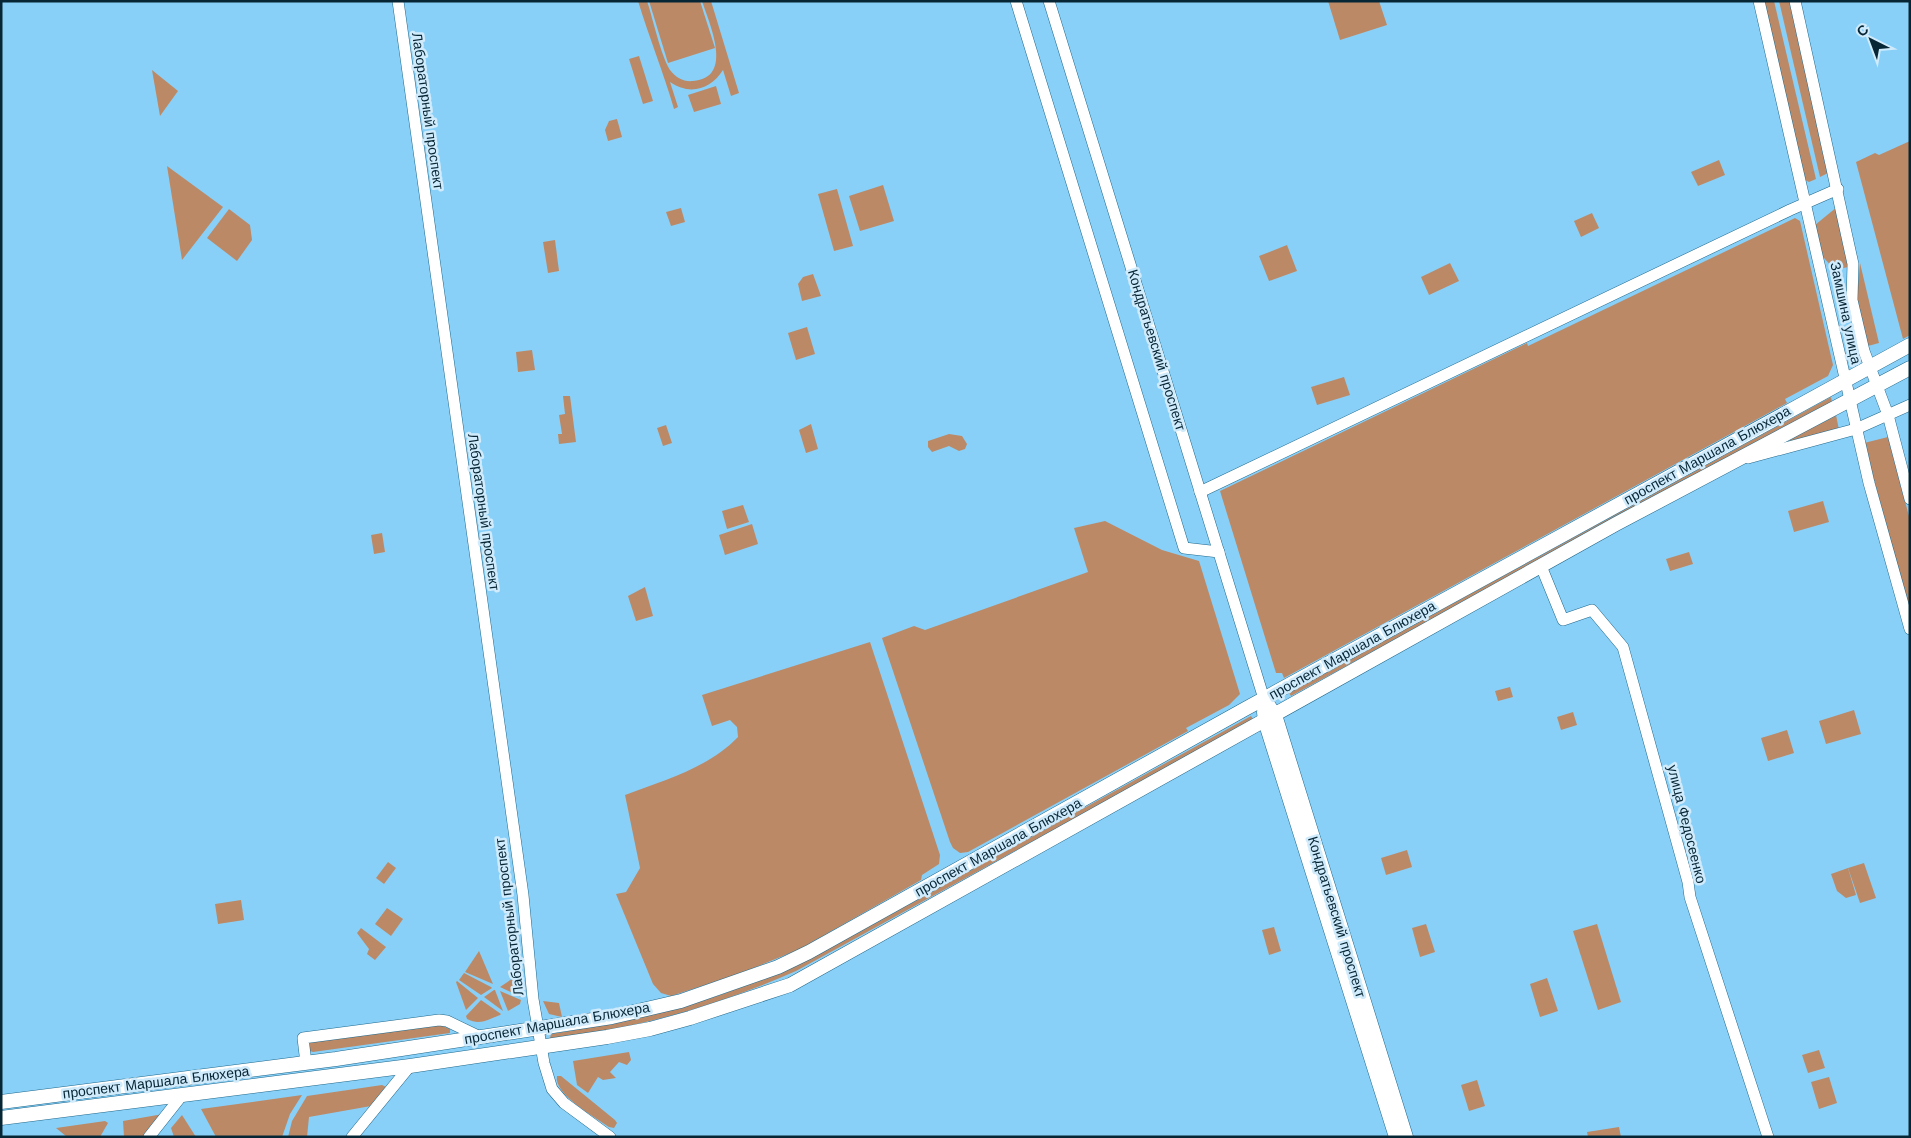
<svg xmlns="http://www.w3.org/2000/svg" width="1911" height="1138" font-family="'Work Sans',sans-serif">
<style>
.green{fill:#bc8966}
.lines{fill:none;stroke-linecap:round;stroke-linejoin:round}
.minor-casing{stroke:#1e688c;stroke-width:12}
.major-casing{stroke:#1e688c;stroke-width:15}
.minor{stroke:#fff;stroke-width:11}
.major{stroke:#fff;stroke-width:14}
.labels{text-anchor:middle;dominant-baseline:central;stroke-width:5;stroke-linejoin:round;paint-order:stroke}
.street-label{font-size:14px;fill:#072635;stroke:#d0ebfb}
</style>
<rect width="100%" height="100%" fill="#89d0f8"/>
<g class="green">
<path d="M638,1h9c6,18 14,55 23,69 6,8 14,12 23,11 42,-3 16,-58 9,-80h9l28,92 -8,3 -8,-26c-12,19 -33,26 -53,12l8,25 -4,2c-10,-35 -25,-72 -36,-108z"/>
<path d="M649,1h51l15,47 -47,15z"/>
<path d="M1328,1h51l8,24 -47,15z"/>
<path d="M1763,1h11l42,178 -7,3 -4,-2z"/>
<path d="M1779,1h11l38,172 -8,4z"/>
<path d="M639,56l14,45 -10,3 -14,-45z"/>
<path d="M152,70l26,21 -18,25z"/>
<path d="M716,86l5,18 -27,8 -6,-17z"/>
<path d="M617,119l5,18 -14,4 -3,-11 4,-9z"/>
<path d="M1910,141v194l-7,4 -47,-177 19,-9 4,2z"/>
<path d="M1719,160l6,15 -27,11 -7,-14z"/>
<path d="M167,166l56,41 -41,53z"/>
<path d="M883,185l11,36 -34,10 -11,-35z"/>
<path d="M837,189l16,57 -19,5 -16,-57z"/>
<path d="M1837,207l11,60 -13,3 -12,-13 -8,-32z"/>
<path d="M681,208l4,14 -14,4 -5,-14z"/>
<path d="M229,209l21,16 2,15 -15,21 -30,-23z"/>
<path d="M1592,213l7,15 -18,9 -7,-16z"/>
<path d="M1795,218l5,3 33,144 -5,11 -43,23 2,4 -503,275 -2,-5h-6l-56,-182 307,-148 1,3z"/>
<path d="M555,240l4,31 -11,2 -5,-31z"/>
<path d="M1287,245l10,26 -28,10 -10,-25z"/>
<path d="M1450,263l9,18 -30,14 -8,-18z"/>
<path d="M1860,263l19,80 -11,3 -11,-48z"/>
<path d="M813,274l8,22 -19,5 -4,-17 5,-7z"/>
<path d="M807,327l8,27 -19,6 -8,-27z"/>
<path d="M532,350l3,20 -17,2 -2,-20z"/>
<path d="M1344,377l6,18 -33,10 -6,-18z"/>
<path d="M563,396h7l6,46 -17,2 -1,-10h4l-3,-19 6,-1z"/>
<path d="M1831,397l1,5 -541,294 -2,-3z"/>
<path d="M1836,415l3,15 -49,11v-2z"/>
<path d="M811,424l7,25 -12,4 -7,-23z"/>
<path d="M666,425l6,18 -9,3 -6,-18z"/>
<path d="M949,434l13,2 5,8 -2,5 -6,2 -10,-5 -17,6 -4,-5v-6z"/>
<path d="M1888,437l22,83v91l-46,-168z"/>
<path d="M1823,501l6,21 -35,10 -6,-21z"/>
<path d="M743,505l6,17 -22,7 -5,-18z"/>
<path d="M1105,521l57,29 37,11 41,133 -11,11 -43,23 2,3 -220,121 -8,1 -7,-5 -3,-6 -68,-204 32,-12 11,4 163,-58 -14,-44z"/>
<path d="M752,524l6,20 -33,11 -6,-20z"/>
<path d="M382,533l3,19 -11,2 -3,-19z"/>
<path d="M1689,552l4,12 -23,7 -4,-12z"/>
<path d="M645,587l8,29 -17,5 -8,-25z"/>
<path d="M870,642l70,213 -1,9 -17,11 -1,5 -121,69 -61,25 -68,22 -10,-3 -8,-9 -37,-90 10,-2 14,-24 -15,-73c40,-15 83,-27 113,-58l-1,-10 -7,-7 -18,6 -10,-31z"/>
<path d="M1510,687l3,10 -15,4 -3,-10z"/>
<path d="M1854,710l7,24 -35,10 -7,-23z"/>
<path d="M1573,712l4,13 -16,5 -4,-13z"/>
<path d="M1251,716l2,3 -8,6 -449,246c-66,29 -133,50 -205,62 -12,2 -29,7 -41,5l1,-4c41,-7 83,-14 124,-25 50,-14 97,-33 144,-55z"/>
<path d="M1787,730l7,23 -26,8 -7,-23z"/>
<path d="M1407,850l5,17 -26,8 -5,-17z"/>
<path d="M388,862l8,6 -12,16 -8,-6z"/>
<path d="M1864,863l12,35 -16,5 -12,-35z"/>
<path d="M1848,868l8,27 -10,3 -9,-7 -6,-17z"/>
<path d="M241,900l3,20 -26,4 -3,-20z"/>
<path d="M387,908l16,11 -12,17 -16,-12z"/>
<path d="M1426,924l9,28 -15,5 -8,-29z"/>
<path d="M1597,924l24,78 -23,8 -25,-79z"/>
<path d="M1274,927l7,24 -12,4 -7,-25z"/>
<path d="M361,928l25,19 -11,13 -8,-6 2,-5 -12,-16z"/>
<path d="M479,951l14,33 -28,-12z"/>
<path d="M464,973l27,14 1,1 -11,7 -22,-15z"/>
<path d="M519,974l2,23 -21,-10z"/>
<path d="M1547,978l11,33 -18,6 -10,-33z"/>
<path d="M457,981l21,17 -12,12 -10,-28z"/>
<path d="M494,990h1l8,21 -19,-14z"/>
<path d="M500,991l21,9 -1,4 -12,7z"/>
<path d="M481,1000l20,14 -1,1c-11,4 -20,11 -33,4l-1,-3z"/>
<path d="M543,1001l16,2 3,14 -13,-3z"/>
<path d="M440,1025l10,4v4l-137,19 -3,-1 -2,-7 3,-2z"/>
<path d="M1819,1050l6,18 -17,5 -6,-18z"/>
<path d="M629,1052l2,8 -4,5 -8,-3 -9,10 6,6 -13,2 -5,-3 -10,16 -11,-8 -4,-24z"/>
<path d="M557,1076h4l54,44 2,3 -3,5 -5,-1c-13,-9 -56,-33 -52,-51z"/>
<path d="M1829,1077l8,26 -18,6 -8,-27z"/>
<path d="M1477,1080l8,26 -16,5 -8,-26z"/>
<path d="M382,1085l4,2 -15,19 -62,11 -2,20h-19l4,-16 15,-25z"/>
<path d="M302,1095l-12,19 -8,23h-66l-15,-28z"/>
<path d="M163,1114l-18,23h-21l-1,-16z"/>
<path d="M182,1115l14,22h-22l-3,-9z"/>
<path d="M105,1121l3,2 -8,14h-33l-11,-9z"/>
<path d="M1619,1127l2,10h-33l-1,-5z"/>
</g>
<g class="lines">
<defs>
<g id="minor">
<path d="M398,1l125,894 10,104 11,64 8,26 12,14 46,34"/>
<path d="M1016,1l168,547 35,4"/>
<path d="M1049,1l215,698"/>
<path d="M1759,1l110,482 41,146"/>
<path d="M1795,1l58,263 -1,36 12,51 24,64 22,84"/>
<path d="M1748,458l108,-29 54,-24"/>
<path d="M1200,492l590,-282 48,-21"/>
<path d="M1541,566l22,54 29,-10 31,37 65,235 2,15 78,240"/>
<path d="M306,1063l-3,-25 136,-18 8,1 33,16"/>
<path d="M149,1137l34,-43"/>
<path d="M352,1137l58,-71"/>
</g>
<g id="major">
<path d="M1264,699l11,16 131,422"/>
<path d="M1264,712l1,9 131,416"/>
<path d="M1,1102l335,-43 276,-42 69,-16 97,-34 31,-15 436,-243 665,-364"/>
<path d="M1,1118l409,-52 197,-29 43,-8 40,-11 100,-33 826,-461 294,-156"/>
</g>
</defs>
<use href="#minor" class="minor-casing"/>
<use href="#major" class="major-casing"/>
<use href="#minor" class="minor"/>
<use href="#major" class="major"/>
</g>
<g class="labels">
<g class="street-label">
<text transform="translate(428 111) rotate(82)">Лабораторный проспект</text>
<text transform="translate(1846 313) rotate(78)">Замшина улица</text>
<text transform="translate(1157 350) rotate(73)">Кондратьевский проспект</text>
<text transform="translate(1707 455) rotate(-29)">проспект Маршала Блюхера</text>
<text transform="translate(484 512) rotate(82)">Лабораторный проспект</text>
<text transform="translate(1352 650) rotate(-29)">проспект Маршала Блюхера</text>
<text transform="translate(1687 824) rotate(76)">улица Федосеенко</text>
<text transform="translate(998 847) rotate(-29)">проспект Маршала Блюхера</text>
<text transform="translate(509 917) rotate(-97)">Лабораторный проспект</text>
<text transform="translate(1337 917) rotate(73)">Кондратьевский проспект</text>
<text transform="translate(557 1023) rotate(-10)">проспект Маршала Блюхера</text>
<text transform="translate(156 1082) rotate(-7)">проспект Маршала Блюхера</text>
</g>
</g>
<rect width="1911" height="1138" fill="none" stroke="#072635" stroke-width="5"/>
<g transform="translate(1871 40) rotate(318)" stroke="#d0ebfb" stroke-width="4" paint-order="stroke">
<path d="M0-4L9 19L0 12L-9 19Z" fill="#072635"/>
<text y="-8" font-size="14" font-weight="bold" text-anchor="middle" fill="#072635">С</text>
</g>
</svg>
